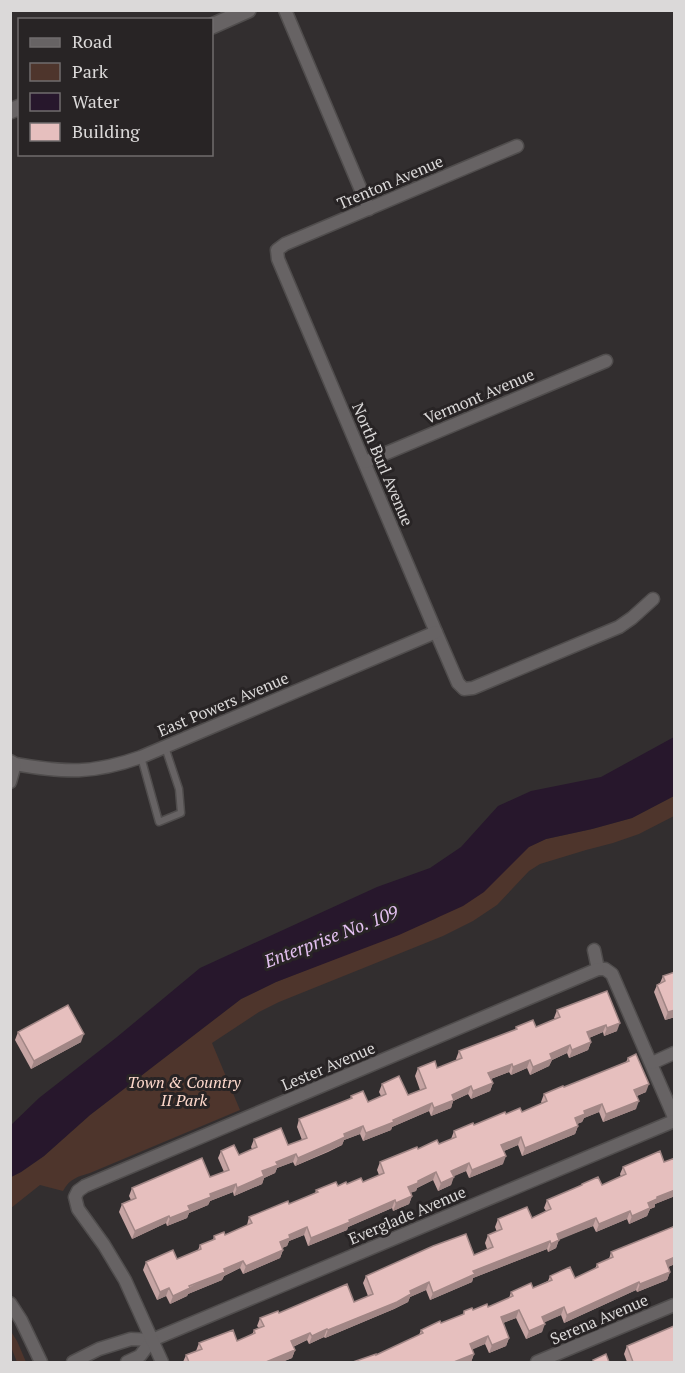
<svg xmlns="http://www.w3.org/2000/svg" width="685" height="1373" font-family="'PT Serif',serif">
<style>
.green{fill:#4e352c}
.water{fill:#27172c}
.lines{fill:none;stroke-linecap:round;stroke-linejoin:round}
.service-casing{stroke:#504d4d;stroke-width:9}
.minor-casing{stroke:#504d4d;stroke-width:15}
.tertiary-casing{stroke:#504d4d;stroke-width:18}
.service{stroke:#676364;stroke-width:6}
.minor{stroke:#676364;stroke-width:12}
.tertiary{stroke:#676364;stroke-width:15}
.wall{fill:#c6a4a3}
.shaded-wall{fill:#a18685}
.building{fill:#e6bfbe;stroke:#a18685;stroke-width:1.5}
.labels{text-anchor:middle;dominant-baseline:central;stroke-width:6;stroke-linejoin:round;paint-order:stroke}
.street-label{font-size:16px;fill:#dbd9d9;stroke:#282425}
.park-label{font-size:16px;font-style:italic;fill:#fed9cc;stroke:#282425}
.water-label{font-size:18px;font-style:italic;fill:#e3c0f0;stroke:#282425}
</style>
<rect width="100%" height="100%" fill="#322e2f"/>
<g class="green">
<path d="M674,796v20l-35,18 -26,9 -27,7 -46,14 -11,7 -32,34 -24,16 -30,15 -164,66 -20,10 -47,31 28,67 -150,63c-11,3 -21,6 -27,18l-23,-6 -29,23v-31l10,-5 23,-16 46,-41 151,-116 35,-17 159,-63 79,-59 14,-13 18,-8 46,-10 40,-11z"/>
<path d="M10,1330l7,11 9,21h-9l-6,-15z"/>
</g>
<path class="water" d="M674,737v59l-42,22 -40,11 -46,10 -17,8 -45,45 -21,14 -64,29 -123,47 -35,17 -151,116 -46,41 -23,16 -10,5v-52l28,-27 78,-61 83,-69 177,-81 53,-19 31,-21 37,-41 33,-15 70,-14z"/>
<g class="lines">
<defs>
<path id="service" d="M141,757l18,65 22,-9 -2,-24 -14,-42"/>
<g id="minor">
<path d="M285,10l84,199"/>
<path d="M517,146l-232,98 -8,6 1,9 158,373 22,51 6,6 9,-1 146,-61 13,-9 21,-19"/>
<path d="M365,462l241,-101"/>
<path d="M10,761l5,3c50,9 78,10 126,-7l295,-125"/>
<path d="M10,782l5,-18"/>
<path d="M594,950l4,19h7l7,5 62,143"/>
<path d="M652,1063l22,-10"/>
<path d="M10,1303l11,17 20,42"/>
<path d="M73,1362l26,-13 32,-10 21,1 522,-219"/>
<path d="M127,1362l13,-6 12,-16"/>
<path d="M162,1362l-37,-82 -21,-35 -26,-36 -3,-12 3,-6 7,-5 513,-217"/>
<path d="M537,1362l137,-57"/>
</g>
<g id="tertiary">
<path d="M212,26l36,-16"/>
<path d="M10,111l10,-4"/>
</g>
</defs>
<use href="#service" class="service-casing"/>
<use href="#minor" class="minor-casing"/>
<use href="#tertiary" class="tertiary-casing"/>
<use href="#service" class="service"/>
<use href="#minor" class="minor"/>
<use href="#tertiary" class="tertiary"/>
</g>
<g class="wall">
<path d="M675,972v45l-10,3 -11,-28 3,-7 3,-2 3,-7z"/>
<path d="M607,991l10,40 -13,5 -1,-4 -14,6 2,4 -3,8 -19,8 -2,-5 -15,7 -3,6 -19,9 -3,-7 -16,7 -2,-3 -18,7 2,4 -3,8 -19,8 -3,-5 -15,7 -2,7 -20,8 -2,-5 -37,16 -1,3 -28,11 -3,-7 -16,6 -2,5 -14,7 -33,14 -2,-4 -16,6 -2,5 -11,5 -2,6 -28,12 -1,-4 -23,9 -2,4 -19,8 -2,5 -20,8 -1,-3 -34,16 -13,-27 3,-8 9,-4 -2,-4 3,-8 78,-11 14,-5 -6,-14 3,-7 18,4 13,-6 -1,-2 3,-8 34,6 14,-5 -5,-13 2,-8 51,-20 1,-3 17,6 13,-6 -2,-4 3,-8 26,11 12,-5 -5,-14 3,-8h19l20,-7 -1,-2 3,-8 56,-21 1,-3h20l19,-8 -1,-1 3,-8z"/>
<path d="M18,1032l63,10 -50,27 -16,-29z"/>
<path d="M628,1058l18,34 -9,4 -1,13 -33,13 -4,-10 -15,6 -2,4 -5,2 1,2 -3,8 -53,22 -4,-11 -14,6 -1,13 -34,14 -3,-7 -13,5 -2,9 -13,6 -5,-11 -16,8 -1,3 -5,1 1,4 -3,8 -16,7 -1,-3 -44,19 -1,3 -39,16 -4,-11 -15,6 -2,5 -5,2 1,2 -3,8 -37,16 -3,-6 -16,8 -2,4 -34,14 -1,2 -17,8 -4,-8 -9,4 -14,-30 3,-8 31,-3 21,-9 2,-5 13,-5 1,-4 11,-1 22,-10 2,-8 40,-13 26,-11 1,-3 22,-4 25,-4 16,-7 -2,-5 3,-8 38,-13 21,-5 12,-5 3,-8 52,-17 16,-2 20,-8 -1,-2 3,-8 20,-7 62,-25z"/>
<path d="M675,1158v38l-20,8v3l-5,2 -3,7 -18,8 -2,-5 -31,13 -3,-6 -34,13 -3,9 -8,4 -1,-3 -74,29 -1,4 -42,18 -4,-10 -16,7 -2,5 -14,7 -69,29 -1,-1 -15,7 -2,-4 -14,7 2,3 -3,8 -10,4h-99l3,-7 10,-4 3,-8 38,-2 15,-6 2,-5 5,-2 -2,-2 3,-8 19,-5 75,-11 14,-6 -5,-13 3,-7 108,-21 13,-6 -2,-6 3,-8 9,-3 -2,-5 3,-8 34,-1 14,-7 -2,-3 3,-8 34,-14 1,-2 20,1 19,-8 -1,-3 3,-7 41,-5z"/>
<path d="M675,1226v38l-7,3 2,5 -3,8 -30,12 -1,-2 -72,33 -3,-8 -17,7 -2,10 -16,7 -10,-21 -13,5 6,15 -3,8 -17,7 -4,-9 -13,5 2,5 -3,8 -95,-7 43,-20 2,-5 20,-7 22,-8 1,-4 24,-4 21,-9 2,-6 22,-4 15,-7 2,-5 25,2 20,-9 2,-5 12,-5 2,-7z"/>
<path d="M627,1346l48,16h-48l-3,-8z"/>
</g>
<g class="shaded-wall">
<path d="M675,1010v7l-10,3 3,-8z"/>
<path d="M620,1023l-3,8 -13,5 3,-8z"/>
<path d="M606,1025l-3,7 -19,8 3,-8z"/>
<path d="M84,1034l-3,8 -50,27 3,-8z"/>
<path d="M591,1042l-3,8 -19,8 3,-8z"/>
<path d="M570,1045l-3,8 -15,7 -3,6 -19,9 3,-8 17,-13z"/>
<path d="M530,1060l-3,8 -16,7 2,-8z"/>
<path d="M512,1064l-3,8 -24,9 3,-8z"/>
<path d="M493,1083l-3,8 -19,8 2,-8z"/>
<path d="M649,1084l-3,8 -15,6 3,-8z"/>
<path d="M471,1086l-3,8 -15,7 -2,7 -20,8 3,-8 18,-13z"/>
<path d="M639,1101l-3,8 -33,13 3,-8z"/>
<path d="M432,1103l-3,8 -37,16 -1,3 -28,11 3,-8z"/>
<path d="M602,1104l-3,8 -15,6 -2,4 -10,4 3,-8 9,-7z"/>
<path d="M363,1126l-3,8 -16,6 -2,5 -47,21 3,-8 46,-24z"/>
<path d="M578,1126l-3,8 -53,22 3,-8z"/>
<path d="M521,1137l-3,8 -19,8 2,-8z"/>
<path d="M296,1154l-3,8 -16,6 -2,5 -11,5 -2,6 -28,12 3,-8 39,-26z"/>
<path d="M506,1156l-3,8 -34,14 3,-8z"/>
<path d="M469,1163l-3,8 -18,8 3,-8z"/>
<path d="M436,1172l-3,8 -16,8 -1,3 -11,4 3,-8 10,-6z"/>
<path d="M454,1177l-3,8 -13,6 3,-8z"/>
<path d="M236,1184l-3,8 -23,9 -2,4 -19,8 -2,5 -20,8 3,-8 18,-12 22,-12z"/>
<path d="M675,1190v6l-20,8v3l-5,2 -3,7 -18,8 3,-8 16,-13 9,-6z"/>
<path d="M412,1196l-3,8 -16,7 3,-8z"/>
<path d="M395,1200l-3,8 -44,19 -1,3 -39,16 3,-8z"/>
<path d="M630,1211l-3,8 -31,13 3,-8z"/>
<path d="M169,1216l-3,7 -34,16 3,-8z"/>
<path d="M596,1218l-3,8 -39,16 3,-8z"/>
<path d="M307,1227l-3,8 -15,6 -2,5 -10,4 3,-8 9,-7z"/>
<path d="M559,1240l-3,8 -8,4 3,-8z"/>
<path d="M550,1241l-3,8 -74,29 -1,4 -42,18 3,-7 40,-22z"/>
<path d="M283,1250l-3,8 -37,16 3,-8z"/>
<path d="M675,1257v7l-12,5 3,-8z"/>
<path d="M243,1261l-3,7 -16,8 -2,4 -34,14 -1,2 -17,8 3,-8 51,-27z"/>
<path d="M670,1272l-3,8 -30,12 3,-8z"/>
<path d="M429,1282l-3,8 -16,7 -2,5 -14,7 -69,29 3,-8z"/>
<path d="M639,1282l-3,8 -72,33 3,-8z"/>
<path d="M169,1288l-3,8 -9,4 3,-8z"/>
<path d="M564,1307l-3,8 -22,10 3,-8z"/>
<path d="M519,1310l-3,8 -18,7 3,-8z"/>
<path d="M545,1324l-3,8 -16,7 3,-8z"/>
<path d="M327,1329l-3,8 -15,7 3,-8z"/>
<path d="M310,1333l-3,7 -19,9 3,-8z"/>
<path d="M488,1336l-3,8 -18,8 3,-8z"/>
<path d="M509,1338l-3,8 -17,7 3,-8z"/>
<path d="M295,1350l-3,8 -10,4h-16z"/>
<path d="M474,1354l-3,8h-17z"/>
</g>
<g class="building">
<path d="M675,972v38l-7,2 -11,-27 8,-4 -2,-5z"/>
<path d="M607,991l13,32 -13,5 -1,-3 -19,7 4,10 -19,8 -2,-5 -20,9 2,5 -19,8 -3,-7 -17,7 -1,-3 -24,9 5,10 -20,8 -2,-5 -19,9 2,5 -20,8 -2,-5 -39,17 1,2 -28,11 -3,-7 -19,8 1,3 -15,7 -32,14 -2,-4 -20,8 2,3 -16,6 2,5 -27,12 -1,-4 -26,10 1,3 -23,9 2,4 -20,8 -1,-2 -34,15 -13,-27 14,-6 -4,-10 70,-30 8,19 19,-7 -8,-19 13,-6 5,10 18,-8 -3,-8 27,-11 7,17 19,-7 -8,-19 53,-21 -1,-2 12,-5 5,11 18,-8 -4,-10 17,-8 9,19 18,-7 -8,-20 17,-7 2,7 25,-10 -3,-7 58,-22 -1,-2 17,-7 3,7 24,-10 -3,-7z"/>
<path d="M68,1005l16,29 -50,27 -16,-29z"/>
<path d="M636,1054l13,30 -15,6 5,11 -33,13 -4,-10 -18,7 1,3 -10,4 3,8 -53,22 -4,-11 -20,8 5,11 -34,14 -3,-7 -18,8 3,6 -13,6 -5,-11 -18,9v2l-10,4 4,9 -16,7 -1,-3 -46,20 1,2 -39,16 -4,-11 -18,8 1,3 -10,4 3,8 -37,16 -3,-5 -19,8 1,3 -36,14 1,2 -17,8 -4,-8 -9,4 -14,-30 27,-12 4,9 24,-10 -1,-4 15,-6 -1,-3 10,-4 1,3 27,-12 -3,-6 39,-16 1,3 29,-12 -2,-2 20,-8 2,4 8,-4 1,2 14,-6 2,4 21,-9 -4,-11 37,-15 1,2 19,-9 2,4 17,-7 -2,-6 19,-8 1,2 31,-13 1,2 14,-6 2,4 25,-11 -3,-7 19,-8 1,1 65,-26 -1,-3z"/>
<path d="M660,1151l4,11 11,-4v32l-18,7v2l-9,4 2,5 -18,8 -2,-5 -31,13 -3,-6 -39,16 2,6 -8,4 -1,-3 -77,30 2,3 -42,19 -4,-11 -19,9 1,3 -14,8 -69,28 -1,-1 -15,7 -2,-3 -19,8 4,9 -29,12h-77l-3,-7 16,-6 -3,-6 34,-13 4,11 18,-8 -1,-3 10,-4 -4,-8 18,-7 1,2 68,-29 7,18 19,-8 -7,-18 67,-30 33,-12 8,21 19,-8 -5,-12 14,-6 -4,-10 29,-12 5,11 19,-9 -4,-9 35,-15v-1l16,-7 4,8 24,-11 -3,-7z"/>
<path d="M675,1226v31l-9,4 4,11 -30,12 -1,-2 -72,33 -3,-8 -22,10 3,7 -16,7 -10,-21 -18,7 8,21 -17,7 -4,-9 -18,8 4,10 -20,8h-101l23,-8v1l47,-22 -2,-3 19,-9 1,2 23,-9v-3l8,-3 1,2 14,-6 1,3 25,-11 -2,-4 20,-9 2,5 19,-8 -2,-4 20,-9 5,11 23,-11 -1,-3 16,-7 -2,-5z"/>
<path d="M674,1326l1,2v34h-42l-6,-16z"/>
<path d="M606,1354l3,8h-15l-1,-2z"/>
</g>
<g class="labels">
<g class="street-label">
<text transform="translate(390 182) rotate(-23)">Trenton Avenue</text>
<text transform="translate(479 396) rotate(-23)">Vermont Avenue</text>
<text transform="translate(383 464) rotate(67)">North Burl Avenue</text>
<text transform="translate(223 704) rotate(-23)">East Powers Avenue</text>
<text transform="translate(328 1066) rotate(-23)">Lester Avenue</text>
<text transform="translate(407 1215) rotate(-23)">Everglade Avenue</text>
<text transform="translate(599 1319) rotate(-23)">Serena Avenue</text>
</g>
<g class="park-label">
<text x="184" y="1082">Town &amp; Country<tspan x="184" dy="18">II Park</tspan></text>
</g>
<g class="water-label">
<text transform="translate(331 936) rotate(-21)">Enterprise No. 109</text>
</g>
</g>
<rect width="685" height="1373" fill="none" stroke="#dbd9d9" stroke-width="24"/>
<rect x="18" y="18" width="195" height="138" fill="#282425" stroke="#706c6d" stroke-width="1.5"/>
<rect x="30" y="38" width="30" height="9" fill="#676364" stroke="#706c6d" stroke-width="1.5"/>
<text x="72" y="48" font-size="18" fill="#dbd9d9">Road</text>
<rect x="30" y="63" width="30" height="18" fill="#4e352c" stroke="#706c6d" stroke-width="1.5"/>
<text x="72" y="78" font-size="18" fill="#dbd9d9">Park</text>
<rect x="30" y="93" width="30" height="18" fill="#27172c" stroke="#706c6d" stroke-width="1.5"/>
<text x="72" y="108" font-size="18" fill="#dbd9d9">Water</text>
<rect x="30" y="123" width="30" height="18" fill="#e6bfbe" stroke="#706c6d" stroke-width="1.5"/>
<text x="72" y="138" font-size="18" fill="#dbd9d9">Building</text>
</svg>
